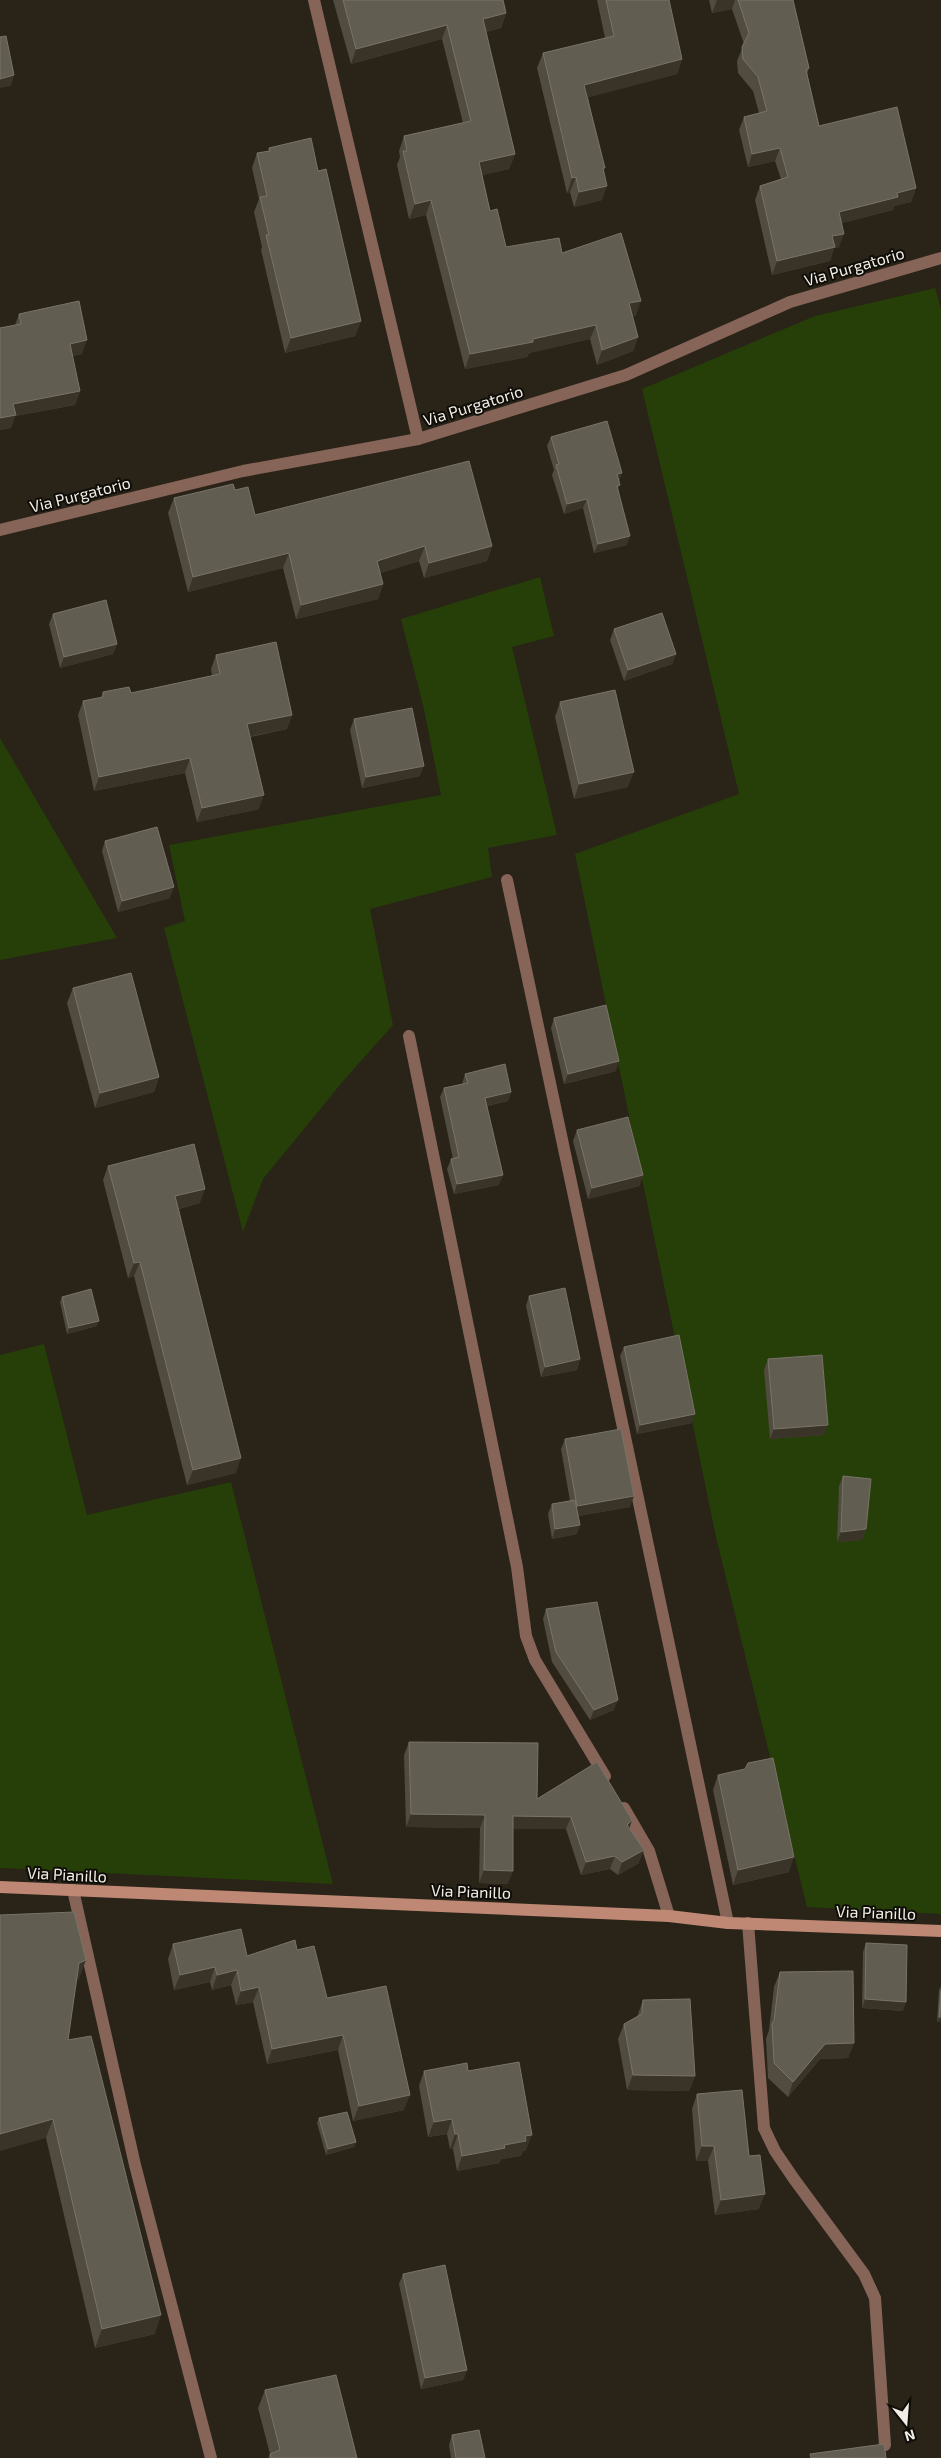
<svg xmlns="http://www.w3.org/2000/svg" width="941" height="2458" font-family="'Exo 2',sans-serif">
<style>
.green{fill:#263f08}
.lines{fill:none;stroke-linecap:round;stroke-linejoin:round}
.lane{stroke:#866457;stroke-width:12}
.street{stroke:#866457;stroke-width:12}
.secondary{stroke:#be8874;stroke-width:12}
.wall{fill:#514b40}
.shaded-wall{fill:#3a3428}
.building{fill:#625d51;stroke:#797369}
.labels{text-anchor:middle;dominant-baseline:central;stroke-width:4;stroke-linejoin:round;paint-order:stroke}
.street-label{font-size:16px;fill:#f2ede6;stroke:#0f0d08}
</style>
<rect width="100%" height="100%" fill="#292318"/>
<g class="green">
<path d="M935,288l6,21v1605l-134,-7 -91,-370 -141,-683 164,-60 -97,-405 173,-73z"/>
<path d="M540,577l14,59 -42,11 45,188 -69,13 4,29 -122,32 23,116 -49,55 -81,99 -20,53 -79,-304 21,-7 -16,-76 272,-50 -17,-86 -23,-90z"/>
<path d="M0,738l117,200 -117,22z"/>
<path d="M44,1344l43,171 144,-33 102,402 -333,-16v-513z"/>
</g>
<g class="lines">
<g class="lane">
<path d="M409,1036l108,531 9,69 9,24 70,116"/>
<path d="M624,1808l25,43 20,65"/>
<path d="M764,2128l11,23 19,28 70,95 11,24 10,147"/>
</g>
<g class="street">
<path d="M314,0l104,439"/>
<path d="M0,530l243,-59 175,-32 208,-64 164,-73 151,-44"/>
<path d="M507,880l221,1043"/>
<path d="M73,1890l62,275 76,293"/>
<path d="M748,1923l16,205"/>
</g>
<path class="secondary" d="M0,1887l669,29 59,7 213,8"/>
</g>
<g class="wall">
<path d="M333,0h170l3,13 -5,15 -15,4 29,122 -6,15 -27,6 8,36 16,36 56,6 74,63h-4l6,21 -5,14 -36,14 -7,-26 -61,14 -2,4 -62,12 -39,-154 -17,4 -12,-54 3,-8 -1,-6 5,-15 59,-13 -21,-84 -91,25z"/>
<path d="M597,0h72l13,59 -5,15 -89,23 16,75 -2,28 -28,7 -4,-15 -3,1 -30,-125 6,-15 62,-15z"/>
<path d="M709,0h84l16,68 -2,6 12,52 97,62 -5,14 -17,4 -1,4 -51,13 -3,24 -5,1 -4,13 -58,14 -17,-75 5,-14 21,-7 -6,-18 -27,6 -9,-37 5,-13 15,-4 -6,-22 -15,-18 -1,-12 7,-17 -12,-35 -20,4z"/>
<path d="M269,148l49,23 43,150 -6,15 -70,17 -24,-103 1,-3 -8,-35 5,-13 -7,-31 5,-15 11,-2z"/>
<path d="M19,314l63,40 -10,2 8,35 -5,14 -60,11 -4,12 -11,2v-102l15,-3z"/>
<path d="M551,437l68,45 -1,8 9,55 -33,8 -11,-45 -19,6 -12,-39 2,-5 -7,-24z"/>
<path d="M235,490l20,25 237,31 -5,15 -63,17 -5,-17 -39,12 3,11 -5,15 -82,20 -13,-51 -95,24 -20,-79 6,-15z"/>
<path d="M53,614l64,30 -4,10 -53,14 -11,-44z"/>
<path d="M614,629l62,25 -4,10 -48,17 -14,-41z"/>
<path d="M216,655l76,60 -5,14 -37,8 9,72 -62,13 -12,-49 -91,18 -16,-76 5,-14 18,-3 2,-6 28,1 81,-17 -1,-7z"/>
<path d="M560,702l68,85 -54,12 -19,-82z"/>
<path d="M354,719l66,57 -58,12 -12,-58z"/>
<path d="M105,841l65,57 -52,14 -16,-61z"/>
<path d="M73,988l86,89 -5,15 -59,16 -28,-105z"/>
<path d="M554,1018l62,53 -52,13 -13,-56z"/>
<path d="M465,1074l46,18 -3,9 -21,5 12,79 -45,9 -7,-25 4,-10h2l-13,-62 4,-9 18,-4z"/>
<path d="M577,1130l66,45 -4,11 -51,13 -15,-58z"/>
<path d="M108,1166l92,37 -21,6 57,264 -49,12 -53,-209 -6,2 -25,-98z"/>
<path d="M529,1296l51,63 -3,11 -36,7 -15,-71z"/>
<path d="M62,1297l35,29 -30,8 -7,-32z"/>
<path d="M624,1347l68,76 -55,11 -17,-78z"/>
<path d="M768,1359l56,76 -54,4 -6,-69z"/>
<path d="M565,1439l65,68 -52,9 -1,18 -25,5 -4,-25 4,-10 18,-3 -9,-52z"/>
<path d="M843,1476l23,53 -4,11 -25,2 2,-56z"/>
<path d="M546,1609l68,101 -24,10 -38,-58 -9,-43z"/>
<path d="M409,1742l128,57 92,29 10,35 -21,12 -8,-6 -29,6 -15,-46h-53l-5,55 -29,-1 1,-55 -74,-1 -2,-72z"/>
<path d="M718,1775l71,97 -56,13 -20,-95z"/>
<path d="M0,1915l79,64 -3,1 -8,60 87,294 -60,14 -49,-210z"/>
<path d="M866,1943l37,68 -41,-3 1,-56z"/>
<path d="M173,1944l74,12 50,-6 30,48 77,112 -51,11 -15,-71 -71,14 -14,-62 -17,3 -5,-20 -19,5 -2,-8 -36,8 -6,-31z"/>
<path d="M780,1972l74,71 -6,15 -28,1 -32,38 -20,-19 -2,-39 3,-9 5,-43z"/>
<path d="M941,1986v36h-4l2,-32z"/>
<path d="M643,2000l52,76 -6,15 -62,-1 -9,-51 6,-15 13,-7z"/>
<path d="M424,2071h44l58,79 -3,1 -2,5 -20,3 -2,4 -42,8 -4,-22h-3l-3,-15 -19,3 -9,-51z"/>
<path d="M697,2094l52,62 10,53 -44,6 -7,-54h-12l-4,-52z"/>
<path d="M319,2118l37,24 -2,5 -28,8 -9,-32z"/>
<path d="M403,2274l64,96 -4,10 -42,9 -22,-105z"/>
<path d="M265,2390l92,68h-89l2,-4 -12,-46z"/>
<path d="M452,2435l33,23h-34l-2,-13z"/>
</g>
<g class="shaded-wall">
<path d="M717,0h18l-3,9 -20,4z"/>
<path d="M506,13l-5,15 -23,6 5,-15z"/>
<path d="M447,25l-5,14 -91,25 5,-15z"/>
<path d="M682,59l-5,15 -98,26 5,-15z"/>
<path d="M14,75l-3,11 -11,2v-9z"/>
<path d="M780,148l-5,13 -27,6 4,-13z"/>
<path d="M515,154l-6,15 -35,8 5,-15z"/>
<path d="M576,177l-6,15 -3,1 5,-15z"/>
<path d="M607,186l-5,14 -28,7 5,-15z"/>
<path d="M916,188l-5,14 -17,4 -1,4 -59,15 5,-13 58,-19z"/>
<path d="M431,200l-5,15 -17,4 6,-15z"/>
<path d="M844,234l-5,13 -5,1 -4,13 -58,14 5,-14 55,-25z"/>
<path d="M641,301l-5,15 -13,2 6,-15z"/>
<path d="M361,321l-6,15 -70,17 6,-15z"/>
<path d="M596,325l-6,14 -61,14 -2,4 -62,12 5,-15 63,-15z"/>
<path d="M638,337l-5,14 -36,14 5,-15z"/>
<path d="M87,340l-5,14 -17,3 5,-13z"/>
<path d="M80,391l-5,14 -60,11 -4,12 -11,2v-12l13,-14z"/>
<path d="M622,473l-3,9 -2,-8z"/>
<path d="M587,499l-4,9 -19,6 3,-10z"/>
<path d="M630,536l-3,9 -33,8 4,-9z"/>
<path d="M425,546l-6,15 -47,15 5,-15z"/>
<path d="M492,546l-5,15 -63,17 5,-15z"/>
<path d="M289,553l-6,15 -95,24 5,-15z"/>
<path d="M383,584l-5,15 -82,20 5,-14z"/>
<path d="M117,644l-4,10 -53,14 4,-11z"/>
<path d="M676,654l-4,10 -48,17 4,-11z"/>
<path d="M292,715l-5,14 -45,9 5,-14z"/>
<path d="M190,758l-5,15 -91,18 5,-14z"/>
<path d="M424,766l-4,10 -58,12 4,-11z"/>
<path d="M634,772l-6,15 -54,12 5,-15z"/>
<path d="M264,795l-5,14 -62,13 5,-14z"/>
<path d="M174,887l-4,11 -52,14 4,-11z"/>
<path d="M619,1061l-3,10 -52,13 4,-10z"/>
<path d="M159,1077l-5,15 -59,16 5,-15z"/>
<path d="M511,1092l-3,9 -27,6 4,-9z"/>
<path d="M503,1175l-4,10 -45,9 3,-10z"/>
<path d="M643,1175l-4,11 -51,13 4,-11z"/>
<path d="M205,1189l-5,14 -30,8 5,-15z"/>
<path d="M140,1262l-6,14 -6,2 6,-15z"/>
<path d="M99,1321l-2,5 -30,8 2,-6z"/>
<path d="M580,1359l-3,11 -36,7 4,-10z"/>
<path d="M695,1414l-3,9 -55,11 3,-9z"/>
<path d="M828,1425l-4,10 -54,4 4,-10z"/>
<path d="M241,1458l-5,15 -49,12 6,-15z"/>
<path d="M634,1496l-4,11 -57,10 4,-11z"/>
<path d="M580,1525l-3,9 -25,5 3,-10z"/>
<path d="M866,1529l-4,11 -25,2 4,-10z"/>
<path d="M618,1700l-4,10 -24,10 4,-10z"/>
<path d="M411,1814l74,1 -5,13 -74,-1z"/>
<path d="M513,1816l58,1 -5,12h-57z"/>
<path d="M632,1820l-4,13 -1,-8z"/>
<path d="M644,1850l-5,13 -21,12 4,-13z"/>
<path d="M615,1856l-5,13 -29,6 5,-13z"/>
<path d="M794,1857l-5,15 -56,13 5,-15z"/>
<path d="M484,1870l29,1 -5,13 -29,-1z"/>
<path d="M86,1960l-7,19 -7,3 7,-19z"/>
<path d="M215,1967l-5,15 -36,8 6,-15z"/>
<path d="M237,1970l-6,15 -19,5 5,-15z"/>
<path d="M259,1987l-6,15 -17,3 5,-14z"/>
<path d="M865,1999l41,3 -3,9 -41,-3z"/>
<path d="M939,2017h2v5h-4z"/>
<path d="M343,2035l-5,15 -71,14 5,-15z"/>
<path d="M854,2043l-6,15 -28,1 -32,38 5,-15 32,-38z"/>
<path d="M633,2075l62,1 -6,15 -62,-1z"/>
<path d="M410,2095l-6,15 -51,11 6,-15z"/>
<path d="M53,2119l-7,19 -46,13v-17z"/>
<path d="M452,2119l-5,15 -19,3 6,-15z"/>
<path d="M455,2134h3l-5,15h-3z"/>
<path d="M532,2135l-6,15 -3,1 -2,5 -20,3 -2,4 -42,8 5,-15 42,-11 21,-9z"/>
<path d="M356,2142l-2,5 -28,8 2,-6z"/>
<path d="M702,2146h12l-6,15h-12z"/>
<path d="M765,2194l-6,15 -44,6 6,-15z"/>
<path d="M161,2315l-6,19 -60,14 7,-19z"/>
<path d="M467,2370l-4,10 -42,9 4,-11z"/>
</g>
<g class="building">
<path d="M343,0h160l3,13 -23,6 32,135 -36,8 11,49 7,-2 9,38 53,-9 3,15 59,-20 20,68 -12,2 9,34 -36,13 -6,-25 -63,14v3l-63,12 -39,-154 -16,4 -12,-53h4l-3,-15 67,-15 -24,-96 -91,24z"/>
<path d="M606,0h63l13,59 -98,26 21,83h-2l4,18 -28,6 -3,-15 -4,1 -29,-125 71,-17z"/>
<path d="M738,0h55l16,68 -3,2 13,56 78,-19 19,81 -19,5 1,4 -59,15 5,22 -12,2 3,11 -58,14 -17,-75 28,-9 -8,-29 -28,6 -8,-37 23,-6 -9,-34 -15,-18 -1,-12 7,-14z"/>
<path d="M6,36l8,39 -14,4v-42z"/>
<path d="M311,138l7,33 8,-2 35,152 -70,17 -25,-103h3l-9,-38 7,-1 -10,-43 13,-2 -1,-3z"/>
<path d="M79,301l8,39 -17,4 10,47 -67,13 3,11 -16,3v-90l21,-4 -2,-10z"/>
<path d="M607,421l15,52 -5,1 3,11 -3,1 13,50 -32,8 -11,-45 -20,5 -11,-39 3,-1 -8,-27z"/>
<path d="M469,461l23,85 -63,17 -4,-17 -48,15 6,23 -82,21 -12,-52 -96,24 -19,-79 59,-14 2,6 13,-3 7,28z"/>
<path d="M106,600l11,44 -53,13 -11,-43z"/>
<path d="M662,613l14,41 -48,16 -14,-41z"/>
<path d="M276,642l16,73 -45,9 17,71 -62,13 -12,-50 -91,19 -16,-76 20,-4v-5l26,-5 2,6 89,-19 -4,-19z"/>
<path d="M615,690l19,82 -55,12 -19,-82z"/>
<path d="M412,708l12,58 -58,11 -12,-58z"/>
<path d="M157,827l17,60 -52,14 -17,-60z"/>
<path d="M131,973l28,104 -59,16 -27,-105z"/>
<path d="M606,1005l13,56 -51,13 -14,-56z"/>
<path d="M505,1064l6,28 -26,6 18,77 -46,9 -6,-25 8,-2 -15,-69 24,-5 -3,-9z"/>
<path d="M628,1117l15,58 -51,13 -15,-58z"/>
<path d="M194,1144l11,45 -30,7 66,262 -48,12 -53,-208 -6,1 -26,-97z"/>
<path d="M565,1288l15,71 -35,8 -16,-71z"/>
<path d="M91,1289l8,32 -30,7 -7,-31z"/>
<path d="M679,1335l16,79 -55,11 -16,-78z"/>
<path d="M822,1355l6,70 -54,4 -6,-70z"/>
<path d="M621,1429l13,67 -57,10 -12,-67z"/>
<path d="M843,1476l28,3 -5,50 -25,3z"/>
<path d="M575,1500l5,25 -25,4 -3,-25z"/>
<path d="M597,1602l21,98 -24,10 -38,-58 -10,-43z"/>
<path d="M409,1742l129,1 -1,56 60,-37 35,58 -5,5 17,25 -22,12 -7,-6 -29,6 -15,-45 -58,-1v55l-29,-1 1,-55 -74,-1z"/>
<path d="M773,1758l21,99 -56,13 -20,-95 27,-6 3,-6z"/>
<path d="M74,1912l12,48 -7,3 -11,77 23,-4 70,279 -59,14 -49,-210 -53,15v-219z"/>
<path d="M241,1929l6,27 48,-16 2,10 17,-4 13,52 59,-12 24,109 -51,11 -16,-71 -71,14 -13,-62 -18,4 -4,-21 -20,5 -2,-8 -35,8 -7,-31z"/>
<path d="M866,1943l41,2 -1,57 -41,-3z"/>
<path d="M853,1971l1,72 -29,1 -32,38 -19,-19 -2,-39 2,-3 6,-49z"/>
<path d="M941,1991v26h-2z"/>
<path d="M690,1999l5,77 -62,-1 -9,-51 18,-10 1,-14z"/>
<path d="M519,2062l13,73 -7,1 1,5 -22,4 1,3 -43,8 -4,-22h-3l-3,-15 -18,3 -10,-51 43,-8 1,8z"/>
<path d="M742,2090l7,66 11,-1 5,39 -44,6 -7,-54h-12l-5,-52z"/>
<path d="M347,2112l9,30 -28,7 -9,-31z"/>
<path d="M445,2265l22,105 -42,8 -22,-104z"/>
<path d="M336,2375l21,83h-86l-1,-4 10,-4 -15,-60z"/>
<path d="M479,2430l6,28h-29l-4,-23z"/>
<path d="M884,2444l2,14h-75l-1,-4z"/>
</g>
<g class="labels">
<g class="street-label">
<text transform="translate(854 266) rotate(-16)">Via Purgatorio</text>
<text transform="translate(473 405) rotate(-17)">Via Purgatorio</text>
<text transform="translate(80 494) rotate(-14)">Via Purgatorio</text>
<text transform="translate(67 1874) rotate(3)">Via Pianillo</text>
<text transform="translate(471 1891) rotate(2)">Via Pianillo</text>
<text transform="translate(876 1912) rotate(2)">Via Pianillo</text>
</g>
</g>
<g transform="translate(906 2423) rotate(163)" stroke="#0f0d08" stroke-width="4" paint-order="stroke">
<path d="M0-4L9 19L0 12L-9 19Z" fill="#f2ede6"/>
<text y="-8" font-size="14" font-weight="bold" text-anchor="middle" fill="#f2ede6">N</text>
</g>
</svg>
